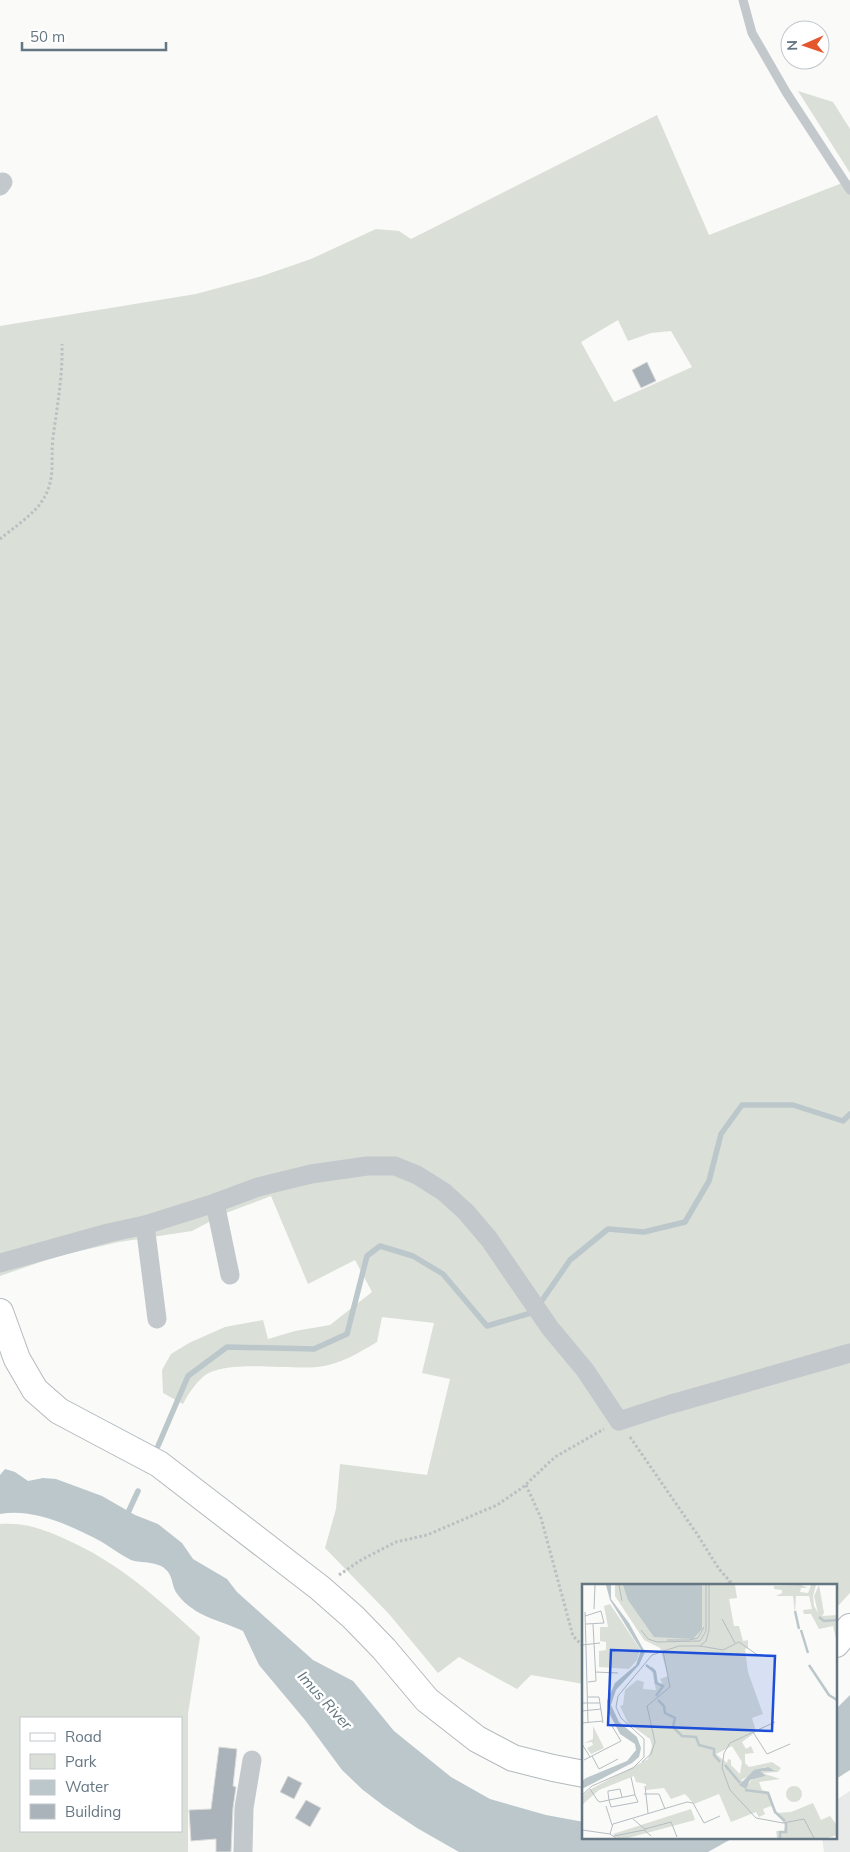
<svg xmlns="http://www.w3.org/2000/svg" width="850" height="1852" font-family="Mulish,sans-serif">
<style>
.built{fill:#e8e9e9}
.green{fill:#dadfd7;fill-rule:evenodd}
.water{fill:#bbc7cb}
.lines{fill:none;stroke-linecap:round;stroke-linejoin:round}
.stream{stroke:#bbc7cb;stroke-width:5.5}
.building{fill:#aab3b9;stroke:#dcdcda}
.secondary-casing{stroke:#b3babf;stroke-width:28}
.path{stroke:#bbbfc2;stroke-width:3;stroke-dasharray:2.5 2.5;stroke-linecap:butt}
.lane{stroke:#c3c8cc;stroke-width:9}
.street{stroke:#c3c8cc;stroke-width:19}
.secondary{stroke:#fff;stroke-width:26}
.labels{text-anchor:middle;dominant-baseline:central;stroke-width:5;stroke-linejoin:round;paint-order:stroke}
.water-label{font-size:15px;font-style:italic;fill:#60757c;stroke:#fff}
.inset-river{fill:none;stroke:#bbc7cb;stroke-width:2.5}
.inset-road{fill:none;stroke:#b5bdc2;stroke-width:1}
.view{fill:#1d4ed8;fill-opacity:0.15;stroke:#1d4ed8;stroke-width:2.5}
.inset-edge{fill:none;stroke:#657683;stroke-width:2.5}
</style>
<rect width="100%" height="100%" fill="#fafaf8"/>
<path class="built" d="M850,1791v61h-26l-2,-14h14v-38z"/>
<g class="green">
<path d="M798,91l35,11 17,27v44z"/>
<path d="M657,115l52,120 141,-55v1413l-14,15v-22h-252v98l-53,-9 -14,14 -58,-32 -21,16 -49,-59 -64,-66 11,-39 4,-45 87,11 23,-96 -28,-6 12,-50 -52,-6 -5,25c-19,11 -37,23 -60,25 -28,3 -92,-8 -113,9 -9,8 -16,18 -21,28l-20,-11 -1,-23 9,-16 18,-11 36,-16 38,-7 5,19 27,-8 35,-6 42,-33 -17,-32 -47,24 -37,-88 -45,17 -34,18 -73,11 -61,14 -58,20v-950l196,-32 66,-18 49,-17 65,-30 23,2 12,8zM618,320l10,21 23,-8 20,-2 21,36 -78,35 -33,-60z"/>
<path d="M0,1524c23,-2 43,5 63,14 55,24 93,59 137,99l-12,77v138h-188zM181,1718v113h-160v-113z"/>
</g>
<g class="water">
<path d="M5,1469l10,3 13,9 15,-3 13,1 46,17 33,19 23,9 24,19 11,16 34,20 10,13 76,68 40,21 41,50 57,46 39,22 56,16 38,7v16h149l-25,14h-249l-42,-24 -33,-22 -21,-16 -21,-20 -37,-50 -46,-55 -16,-34c-23,-11 -48,-14 -65,-36 -8,-10 -3,-21 -17,-29 -11,-5 -21,-3 -30,-6 -10,-5 -19,-12 -29,-18 -30,-16 -68,-34 -102,-28v-39z"/>
<path d="M850,1695v75l-14,9v-70z"/>
</g>
<g class="lines">
<g class="stream">
<path d="M158,1446l30,-70 39,-29 87,2 33,-15 20,-78 13,-10 33,10 30,18 44,52 47,-14 36,-52 38,-31 36,3 41,-10 24,-41 12,-47 21,-29h51l50,16 7,-7"/>
<path d="M126,1517l12,-26"/>
</g>
</g>
<g class="building">
<path d="M647,362l9,19 -15,7 -9,-18z"/>
<path d="M219,1747l18,2 -4,37 3,1 -3,21 -2,44h-15v-13l-25,2 -2,-31 22,-1z"/>
<path d="M288,1776l14,7 -8,16 -14,-7z"/>
<path d="M306,1800l15,8 -11,19 -15,-9z"/>
</g>
<g class="lines">
<defs>
<g id="secondary">
<path d="M0,1312l17,47 18,31 24,21 100,53 161,124 33,29 31,32 43,51 50,39 36,19 40,10 31,6"/>
<path d="M836,1644l14,-17"/>
</g>
</defs>
<use href="#secondary" class="secondary-casing"/>
<g class="path">
<path d="M0,539c12,-10 31,-23 40,-35 17,-23 10,-41 13,-66 4,-32 10,-62 9,-94"/>
<path d="M630,1437l67,97 22,35 15,17"/>
<path d="M526,1485l15,33 32,118 11,11"/>
<path d="M339,1575l22,-15 35,-18 31,-7 70,-30 25,-17 33,-31 49,-28"/>
<path d="M724,1586l6,-4"/>
</g>
<path class="lane" d="M743,0l9,33 34,59 64,98"/>
<g class="street">
<path d="M0,186l3,-4"/>
<path d="M215,1203l15,72"/>
<path d="M145,1225l12,94"/>
<path d="M0,1263l108,-30 37,-8 70,-22 43,-16 53,-13 56,-8h28l22,9 27,17 22,20 23,27 61,89 35,42 34,51 49,-16 182,-52"/>
<path d="M243,1852l1,-44 8,-48"/>
</g>
<use href="#secondary" class="secondary"/>
</g>
<g class="labels">
<g class="water-label">
<text transform="translate(325 1700) rotate(48)">Imus River</text>
</g>
</g>
<g transform="translate(582 1584)">
<rect width="255" height="255" fill="#fafaf8"/>
<path d="M33,1h120l2,13 -8,1 5,27h5l4,15 5,-1v8l-3,1 3,23 15,42 -11,4 4,13 8,-5 -22,16 4,7 5,-3 3,7 -9,1v9l4,4 23,-5 9,6 -3,4 -16,1 18,6 -21,3 3,8 7,2 8,21 14,-1 22,-9 8,17 9,-4 6,8 1,11 -9,3h-51l-1,-7h8l1,-6 -14,-19 -8,3 2,5 -6,3 -3,-5 -25,10 -12,-28 -25,10 -9,-10 -14,5 -7,-11 -18,2v-6l-10,-2 -2,-6 -35,14 -17,15v-9l7,-6 59,-31 4,-13 -2,-7 -22,-16 -8,-17 3,-1 2,-15 12,-10 7,2 -1,7 13,1 -5,-24 4,3 4,16 3,-2 -2,-4 8,-3 -8,-28 -16,-8 -29,-44zM150,162l10,16 -2,12 -9,-9v-5l-3,-1 -1,4 -11,-9zM183,183l11,3 -17,1 7,5 -15,4 -2,4 -8,-4zM219,1l7,3h-7l-1,4 8,1 3,-8h5l-3,11 1,10 4,7 -4,-17 5,-11 5,28 -2,3 15,-1v28l-4,-17 -14,3 -8,-15h-7l-1,-4 9,-1 -3,-13h-13l-1,18 -2,-18h-17l6,-3v-3l-8,-1v-3zM28,20l30,45 -3,11 -8,9 -30,-2v-16l7,-1v-8l-6,-1v-14h8l-4,-21zM11,142l11,22 -13,6 -4,-6 6,-3 -1,-3 -8,1 9,-4zM204 210a8 8 0 1 1 16 0a8 8 0 1 1-16 0ZM109,225l4,11 -67,18h-11l-4,-4z" fill="#dadfd7" fill-rule="evenodd"/>
<path d="M24,1h5v14l18,24 16,29 -6,13 -23,25 -5,15 8,17 18,15 4,11 -2,9 -7,6 -50,26v-8l4,-3 41,-17 9,-11 -1,-6 -15,-10 -12,-23 -1,-10 8,-18 21,-18 5,-15 -31,-50zM41,1h79v44l-9,10 -39,-2 -26,-37zM186,183l8,4h-16l6,5 -16,4 -4,9 -7,-4 15,-15z" fill="#bbc7cb"/>
<path class="inset-river" d="M213,27l4,18M237,33l5,4 13,-1M219,46l7,23M64,81l9,7 1,11 7,3 -7,10M227,81l20,30 8,5M76,116l6,6 1,7 10,5 -2,9 9,9 14,1 3,8 15,4v6l6,7M143,181l15,18M163,206l23,3 7,19 10,9M198,254v-6h6v-9"/>
<path class="inset-road" d="M37,1l3,16M12,25l1,-24M3,28l3,111M3,32l16,-5 3,12 -18,1M140,35l13,24M59,46l7,9 9,3 43,-1 6,-10v-46M85,56h22M107,56l9,-2 6,-11M0,61l18,-2M118,62l23,4 16,-8 20,14M13,88l23,1M6,98l8,-1 -3,-57M6,113h11l4,26M0,119h18M0,127l19,-2M193,138l-45,21 -6,10 -2,15 8,22 26,28 27,5 21,-4 10,19M0,139l21,-2M171,148l14,22 23,-10M0,160l8,13M10,172l7,13 19,-10M2,176l37,-19 -9,-15M60,178l9,-8 4,-12 -8,-36 23,-19 -7,-36M49,193l4,18M63,202l3,27M8,205l8,12 2,1 9,-2 25,-5h1l3,7 -27,5 -2,-7 -1,-7v-2l12,-2 2,8M62,210h15l6,15M0,211l10,-9 41,-18 11,-11v-18l-23,-21 -5,-11 2,-11 34,-41 27,-9h21l6,-5 3,-11v-45M24,222l6,19M51,235l13,11M63,245l26,-7 6,15M0,246l28,4 6,4M28,250l3,-10 74,-22 6,1 11,20 16,-7M32,252l30,-6 7,6"/>
<path class="view" d="M29,66l164,6 -3,75 -164,-6z"/>
<rect width="255" height="255" class="inset-edge"/>
</g>
<rect x="20" y="1717" width="162" height="115" fill="#ffffff" stroke="#c1c8cd"/>
<rect x="30" y="1733" width="25" height="8" fill="#ffffff" stroke="#c1c8cd"/>
<text x="65" y="1742" font-size="15" fill="#657683">Road</text>
<rect x="30" y="1754" width="25" height="15" fill="#dadfd7" stroke="#c1c8cd"/>
<text x="65" y="1767" font-size="15" fill="#657683">Park</text>
<rect x="30" y="1780" width="25" height="15" fill="#bbc7cb" stroke="#c1c8cd"/>
<text x="65" y="1792" font-size="15" fill="#657683">Water</text>
<rect x="30" y="1804" width="25" height="15" fill="#aab3b9" stroke="#c1c8cd"/>
<text x="65" y="1817" font-size="15" fill="#657683">Building</text>
<g transform="translate(805 45) rotate(268)"><circle r="24" fill="#ffffff" stroke="#c1c8cd"/>
<path d="M0-4L9 19L0 12L-9 19Z" fill="#e4572e"/>
<text y="-8" font-size="14" font-weight="bold" text-anchor="middle" fill="#657683">N</text>
</g>
<path d="M22 42v8h144v-8" fill="none" stroke="#657683" stroke-width="2.5"/>
<text x="30" y="42" font-size="15" fill="#657683" stroke="#ffffff" stroke-width="4" paint-order="stroke">50 m</text>
</svg>
